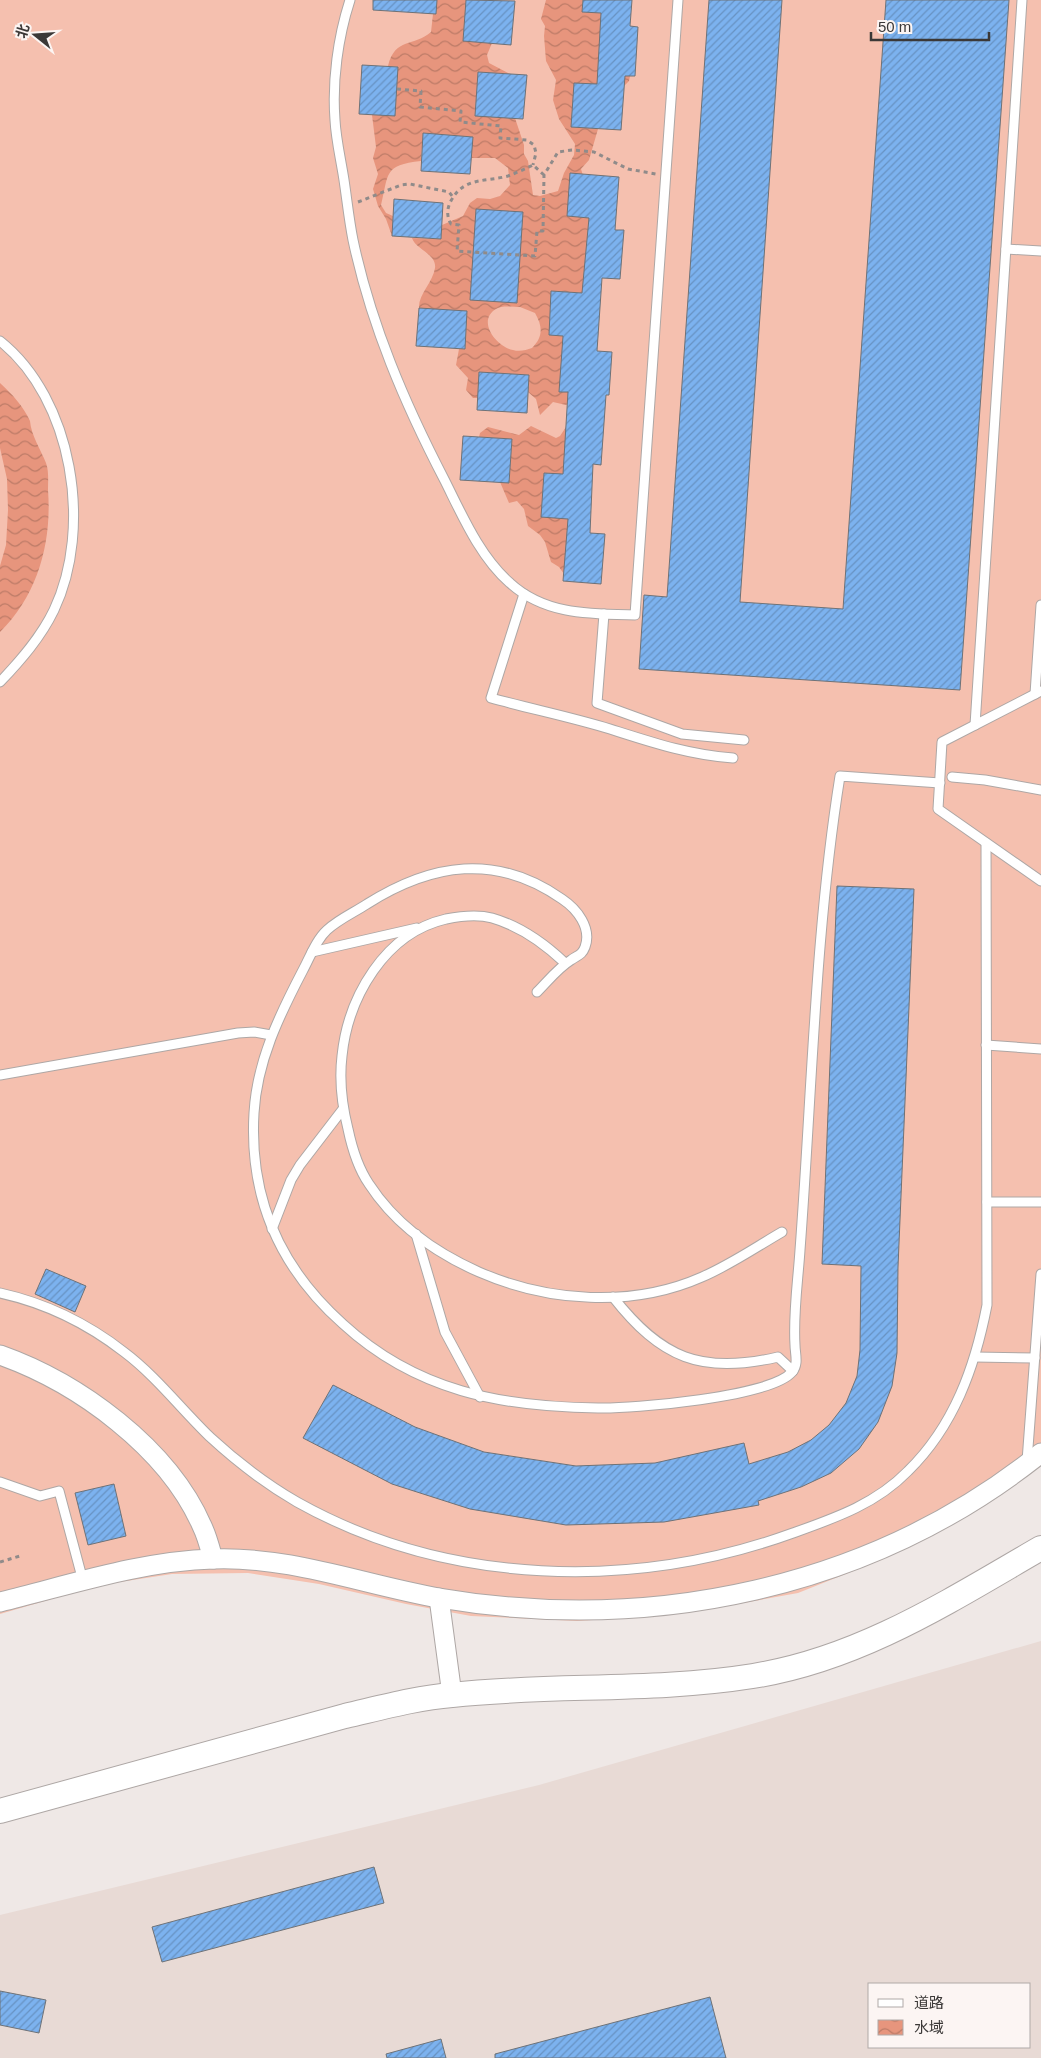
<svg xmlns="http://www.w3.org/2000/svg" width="1041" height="2058" font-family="Arial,'Noto Sans SC',sans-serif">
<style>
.built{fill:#e8dad5;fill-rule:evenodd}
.pitch{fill:#f5c0af}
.water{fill:url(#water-waves);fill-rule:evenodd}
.building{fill:url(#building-hatch);stroke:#6e7277}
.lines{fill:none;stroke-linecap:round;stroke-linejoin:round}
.service-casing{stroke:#aea7a5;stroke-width:11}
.minor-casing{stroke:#aea7a5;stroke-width:21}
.tertiary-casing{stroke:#aea7a5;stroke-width:26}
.path{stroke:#908b8a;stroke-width:3;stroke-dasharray:4 4;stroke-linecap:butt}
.service{stroke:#fff;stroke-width:9}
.minor{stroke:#fff;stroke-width:19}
.tertiary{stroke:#fff;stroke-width:24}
</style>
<defs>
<pattern id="water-waves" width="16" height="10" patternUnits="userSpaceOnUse" patternTransform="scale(1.25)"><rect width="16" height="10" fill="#e7957d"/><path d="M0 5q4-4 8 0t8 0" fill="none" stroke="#bc7b67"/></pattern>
<pattern id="building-hatch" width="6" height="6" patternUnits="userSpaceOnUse" patternTransform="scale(1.25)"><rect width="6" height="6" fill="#7cb2ef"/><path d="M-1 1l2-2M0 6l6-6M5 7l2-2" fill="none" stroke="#6792c2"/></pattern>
</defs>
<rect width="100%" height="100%" fill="#efe8e6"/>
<path class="built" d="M1041,1641v417h-1041v-143l539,-130zM870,1984h160v63h-160z"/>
<path class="pitch" d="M0,0h1041v1464l-67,47 -91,48 -85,34 -66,12 -76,11 -79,5 -106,-5 -65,-12 -87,-20 -71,-11 -76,1 -72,11 -100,29z"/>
<g class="water">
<path d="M437,0h29l-3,41 29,2 -5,12 2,8 21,11 -32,-2 -3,43 40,3 9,27v9l4,7 5,34 7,1 18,-5 6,-18 10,-18 1,-11 -16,-25 -6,-19 3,-20 -10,-19 -2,-25 1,-10 -4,-7 5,-19h37l-1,12 28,1 20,63 -1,5 -5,5 -49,-3 -4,43 27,3 -9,31 -8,9 15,49 -8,10 -4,48 12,5 -15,12 -30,-2 -2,44 28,1 -18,55 27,2 -20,12 -13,-3 -13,13 -4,-16 -8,-7 1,-17 -50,-3 -1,26h-5l-7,-8 2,-12 -12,-13 3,-16h6l2,-37 -48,-4c-1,-13 14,-26 16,-40 2,-14 -20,-19 -23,-30l29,1 1,-14 21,-9 7,-13 7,-5 13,1 10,-3 10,-11 -2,-17 -13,-10h-24l1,-21 -49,-4 -2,28c-38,4 -32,13 -40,44l5,8 7,3 -1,20 -6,-17 -8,-13 -5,-17 5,-15 -5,-16 3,-11 -4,-32h23l3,-48 -10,-1c7,-29 26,-19 43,-34l2,-18h3zM520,307l15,6c8,14 8,24 -3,35 -6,2 -12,4 -19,2 -16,-3 -37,-29 -17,-41 6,-4 17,-2 24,-2z"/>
<path d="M0,383c13,12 23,23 30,38 1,14 11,29 16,42 3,8 2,19 2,27 4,52 -10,105 -48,142v-66l6,-21 2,-35 -1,-31 -7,-31z"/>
<path d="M531,426l25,12 4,-2 6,-9 7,48 -29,-2 -3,44 40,2 -17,55 -5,-7 -8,-5 -6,-20 -5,-7 -12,-9 -4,-17 -7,-8 -8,2 -9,-21 9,1 3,-44 -33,-2 1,-4 8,-6 31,8z"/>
</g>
<g class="building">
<path d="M373,0h64l-1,14 -63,-4z"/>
<path d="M466,0l49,1 -4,44 -48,-4z"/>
<path d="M583,0h49l-2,26 8,1 -3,49h-10l-4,54 -50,-3 3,-44 23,1 4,-71 -19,-1z"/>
<path d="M709,0h73l-42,602 103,7 43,-609h123l-49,690 -321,-21 5,-74 23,2z"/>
<path d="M362,65l36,2 -3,49 -36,-2z"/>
<path d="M478,72l49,3 -4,44 -48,-3z"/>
<path d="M423,133l50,4 -3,37 -49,-3z"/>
<path d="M570,173l49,4 -4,53h9l-4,49 -18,-1 -5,73 15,1 -3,43h-3l-5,70 -8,-1 -3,69 15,1 -4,50 -38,-3 5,-62 -27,-2 3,-44 19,1 5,-82h-9l4,-56 -14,-1 2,-44 31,2 7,-75 -22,-2z"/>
<path d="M394,199l49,4 -2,36 -49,-3z"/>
<path d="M476,209l47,3 -6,91 -47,-3z"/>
<path d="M419,308l48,3 -2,38 -49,-3z"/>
<path d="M479,372l50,3 -2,38 -50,-3z"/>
<path d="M463,436l49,3 -3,44 -49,-3z"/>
<path d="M837,886l77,3 -16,378 -1,86 -5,33 -14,36 -19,27 -28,24 -30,14 -43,14 1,4 -95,17 -98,3 -96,-16 -78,-25 -89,-46 30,-53 82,42 69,25 92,14 79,-3 89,-20 5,21 39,-12 23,-12 18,-15 17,-22 11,-27 3,-26 1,-84 -39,-2z"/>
<path d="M46,1269l40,17 -11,26 -40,-18z"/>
<path d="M114,1484l12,52 -38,9 -13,-52z"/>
<path d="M374,1867l10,36 -222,59 -10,-35z"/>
<path d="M0,1991l46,9 -7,33 -39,-8z"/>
<path d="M710,1997l16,61h-231v-4z"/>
<path d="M441,2039l5,19h-59l-1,-4z"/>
</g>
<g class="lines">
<defs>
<g id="service">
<path d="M350,0c-12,37 -18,81 -15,120 1,20 6,40 9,60 3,20 5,40 9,60 18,85 52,164 92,241 17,34 35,76 65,102 35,32 80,31 125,32l43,-615"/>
<path d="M1006,249l35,2"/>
<path d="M0,341c73,58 93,187 54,269 -13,27 -33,50 -54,72"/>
<path d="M524,594l-33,104c40,11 80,19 119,31 41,13 79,26 123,29"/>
<path d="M604,614l-7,89 85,31 62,6"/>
<path d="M1041,691l-99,51 -4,67 103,72"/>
<path d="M1035,694l6,-89"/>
<path d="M975,725l47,-725"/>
<path d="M952,777l33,3 56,10"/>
<path d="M312,952l105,-24"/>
<path d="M565,963c-21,-20 -45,-37 -73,-45 -15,-4 -31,-2 -46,1 -61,14 -98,78 -104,137 -3,25 0,49 6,73 4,19 10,39 21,55 26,40 67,69 110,88 69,30 153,36 223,5 28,-12 54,-30 80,-45"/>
<path d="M537,992c11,-11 21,-24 34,-32 7,-5 11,-5 14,-13 7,-19 -8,-38 -23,-48 -66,-46 -130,-36 -195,5 -12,8 -28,15 -40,26 -11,10 -17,27 -24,40 -24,46 -46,91 -49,143 -5,84 26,155 89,211 73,67 158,83 255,84 34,1 173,-11 194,-36 7,-8 3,-18 3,-27 -2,-32 3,-64 5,-95 12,-158 15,-318 40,-474l100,7"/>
<path d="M986,1045l55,4"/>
<path d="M0,1075l238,-42 16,-1 17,3"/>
<path d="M987,1202h54"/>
<path d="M272,1229l19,-49 9,-15 43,-56"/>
<path d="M416,1234l29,98 35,65"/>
<path d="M0,1293c45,10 88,31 124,59 32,24 57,57 86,85 26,24 56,47 87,65 150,84 336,89 496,31 42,-15 83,-29 115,-62 46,-45 67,-104 79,-166l-1,-462"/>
<path d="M613,1297c48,61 88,78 165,60l15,14"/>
<path d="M975,1357l60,1"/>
<path d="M1027,1461l14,-187"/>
<path d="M0,1482l40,14 19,-5 24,90"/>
</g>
<g id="minor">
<path d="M0,1355c79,28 168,93 202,171 5,10 8,22 11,33"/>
<path d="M439,1598l13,97"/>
<path d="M0,1602c70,-17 141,-41 213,-43 78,-3 151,26 226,39 212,36 432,-9 602,-145"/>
</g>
<path id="tertiary" d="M0,1811l345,-95c35,-8 71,-18 107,-21 100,-11 201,-3 301,-19 107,-17 196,-75 288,-128"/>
</defs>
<use href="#service" class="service-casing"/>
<use href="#minor" class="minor-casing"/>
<use href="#tertiary" class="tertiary-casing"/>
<g class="path">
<path d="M397,89l24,2 -1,16 41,4 -1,11 41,4 -1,12 27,2 7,5 2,8 -3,12"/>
<path d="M544,175l-11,-10c-8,4 -17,8 -25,11 -22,6 -43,1 -56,23 -5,8 -6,17 -1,25l8,1 -2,26 78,5 2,-25h6l1,-56 14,-23 14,-2 22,2 34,17 28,5"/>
<path d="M358,202l43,-17 9,-1 39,8 4,5"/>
<path d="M0,1562l20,-6"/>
</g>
<use href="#service" class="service"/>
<use href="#minor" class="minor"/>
<use href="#tertiary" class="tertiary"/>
</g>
<rect x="868" y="1983" width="162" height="65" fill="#fcf5f3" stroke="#afa9a8"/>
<rect x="878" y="1999" width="25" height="8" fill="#ffffff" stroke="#afa9a8"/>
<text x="914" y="2008" font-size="15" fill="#3b3837">道路</text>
<rect x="878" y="2020" width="25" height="15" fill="url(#water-waves)" stroke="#afa9a8"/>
<text x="914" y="2033" font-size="15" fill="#3b3837">水域</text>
<g transform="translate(35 35) rotate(287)" stroke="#fcf5f3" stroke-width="4" paint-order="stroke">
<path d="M0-4L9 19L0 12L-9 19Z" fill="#3b3837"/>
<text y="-8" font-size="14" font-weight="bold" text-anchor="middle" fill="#3b3837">北</text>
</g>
<path d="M871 32v8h118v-8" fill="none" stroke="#3b3837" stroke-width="2.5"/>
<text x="878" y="32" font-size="15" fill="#3b3837" stroke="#fcf5f3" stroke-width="4" paint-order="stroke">50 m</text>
</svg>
